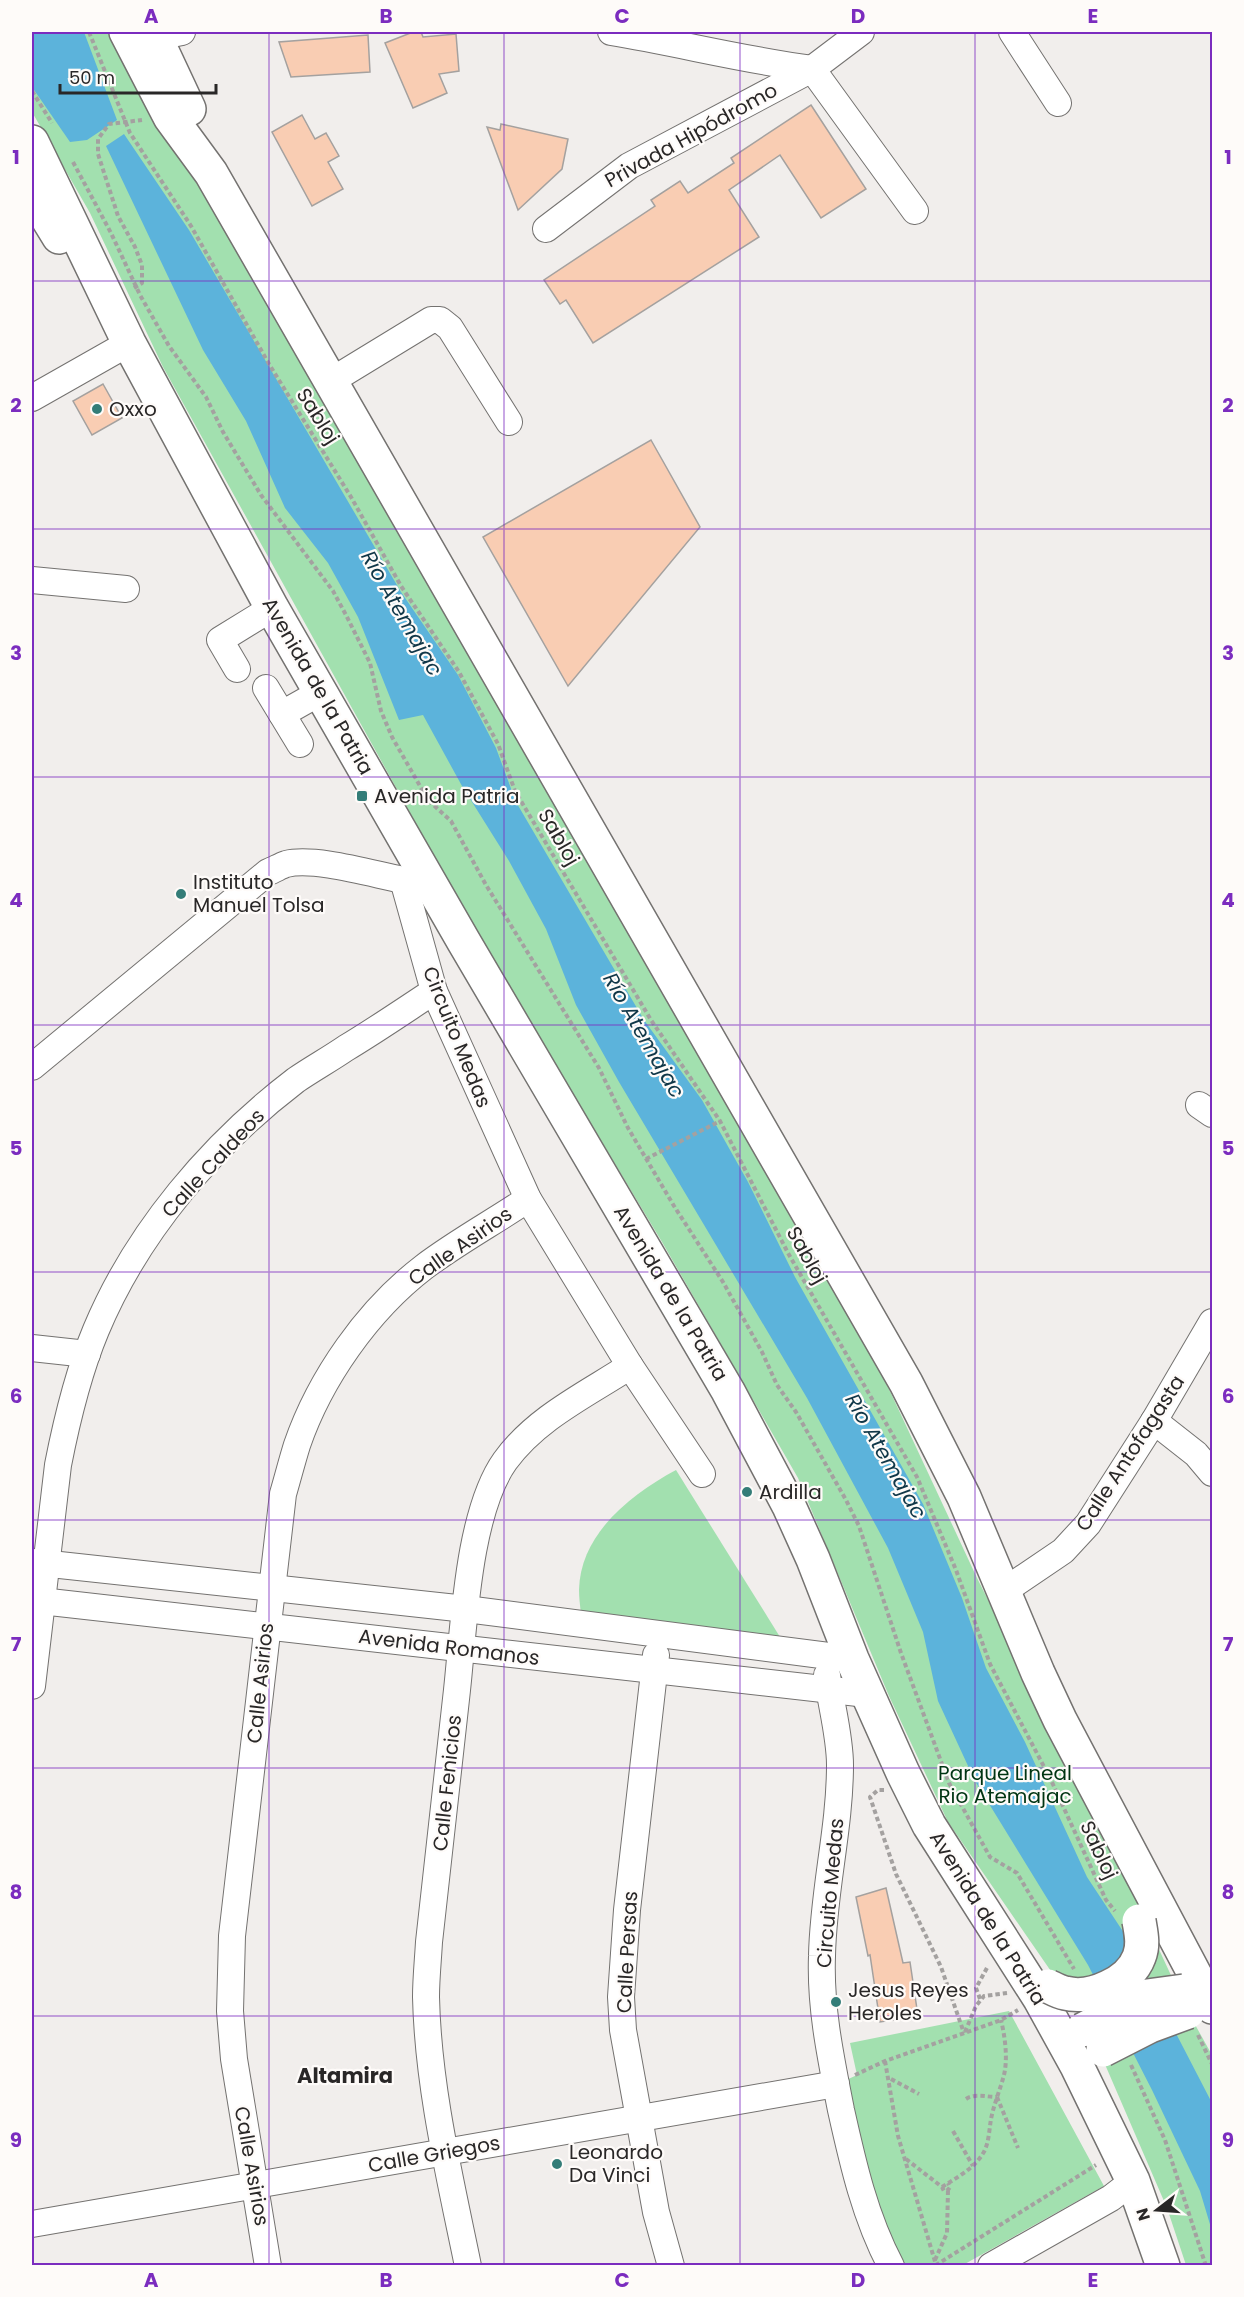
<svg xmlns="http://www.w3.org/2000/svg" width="1244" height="2297" font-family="Poppins,sans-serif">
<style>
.green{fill:#a2e0af}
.water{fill:#5cb3db}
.building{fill:#f9cdb3;stroke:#a4a19f;stroke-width:1.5}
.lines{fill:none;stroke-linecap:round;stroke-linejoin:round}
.minor-casing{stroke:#747270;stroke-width:28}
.major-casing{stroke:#747270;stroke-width:36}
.path{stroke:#a4a1a0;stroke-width:4;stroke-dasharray:4.5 3;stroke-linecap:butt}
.minor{stroke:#fff;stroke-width:26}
.major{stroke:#fff;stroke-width:33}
.major-bridge-casing{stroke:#747270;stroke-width:36;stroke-linecap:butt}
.major-bridge{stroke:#fff;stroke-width:33}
.grid{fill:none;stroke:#7b2cbf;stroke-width:1.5;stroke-opacity:0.55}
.poi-dot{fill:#347d78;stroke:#fefbf9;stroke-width:2}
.labels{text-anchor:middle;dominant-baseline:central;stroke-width:4.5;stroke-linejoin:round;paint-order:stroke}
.street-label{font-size:20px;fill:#292727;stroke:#fefbf9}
.poi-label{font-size:20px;fill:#292727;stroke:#fefbf9;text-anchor:start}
.park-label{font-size:20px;fill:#003513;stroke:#fefbf9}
.water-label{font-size:21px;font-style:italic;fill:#103748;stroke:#fefbf9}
.neighbourhood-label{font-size:21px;font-weight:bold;fill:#292727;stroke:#fefbf9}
.neatline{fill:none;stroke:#7b2cbf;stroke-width:2}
.grid-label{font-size:20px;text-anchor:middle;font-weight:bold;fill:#7b2cbf}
</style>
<rect width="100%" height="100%" fill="#f1eeec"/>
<g class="green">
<path d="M32,32h81l769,1342 95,204 122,242 89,192 24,43v210h-26l-19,-57 -79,-183 -140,-203 -59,-126 -91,-218 -136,-236 -176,-292 -323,-583 -73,-154 -58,-101z"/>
<path d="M676,1470l104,167 -199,-24c-1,-7 -2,-16 -2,-23 1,-56 52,-96 97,-120z"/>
<path d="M1009,2011l95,175 -141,79h-65l-9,-14 -47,-169 15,-7 -7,-32z"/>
</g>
<g class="water">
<path d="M32,32h52l33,88 -30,20 -17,2 -38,-55z"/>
<path d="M124,134l65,96 212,362 57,83 38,73 20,54 128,218 58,80 46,82 47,95 128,227 39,94 24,70 39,74 62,135 37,56 88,170v128l-12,-40 -48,-101 -64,-125 -113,-184 -37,-80 -15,-69 -35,-84 -81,-150 -188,-316 -43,-77 -30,-76 -37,-68 -47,-75 -39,-71 -24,5 -41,-103 -30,-54 -43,-55 -39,-87 -43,-71 -97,-204z"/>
</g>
<g class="building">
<path d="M413,32h8l2,5 33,-3 3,37 -20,3 8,19 -34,15 -28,-65z"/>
<path d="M368,35l2,37 -79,5 -12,-35z"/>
<path d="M811,105l55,84 -45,29 -41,-63 -51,35 30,47 -166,106 -27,-43 -6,4 -16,-24 111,-74 -4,-6 29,-19 8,12 46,-30 -3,-5z"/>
<path d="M302,115l13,24 11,-6 13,23 -11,6 15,27 -31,17 -40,-74z"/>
<path d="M501,124l67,15 -6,30 -44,41 -31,-83 13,3z"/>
<path d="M103,384l19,34 -30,17 -19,-34z"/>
<path d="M651,440l49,87 -132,159 -85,-149z"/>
<path d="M886,1888l17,75 7,-1 8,54 -38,6 -10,-67 -2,1 -12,-59z"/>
</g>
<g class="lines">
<defs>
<g id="minor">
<path d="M611,32c67,11 133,28 201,37l103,142"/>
<path d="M1012,32l46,71"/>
<path d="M156,37l26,-5"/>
<path d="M546,229l83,-63 183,-97 49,-37"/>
<path d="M331,381l100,-61h9l10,8 59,94"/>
<path d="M32,398l97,-55"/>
<path d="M32,580l94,9"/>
<path d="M237,669l-17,-29 52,-32"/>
<path d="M266,688l34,56"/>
<path d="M282,714l39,-22"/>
<path d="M403,880l31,111 94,208 102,167 72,108"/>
<path d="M32,1067l236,-195c6,-2 12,-6 18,-8 29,-7 86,10 117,16"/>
<path d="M1199,1105l13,9"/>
<path d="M32,1348l55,6"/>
<path d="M1154,1421l42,33 16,19"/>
<path d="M32,1562l434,47 386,50"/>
<path d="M1004,1591l59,-40 25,-27 66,-103 58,-99"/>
<path d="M32,1600l835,94"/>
<path d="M656,1655l-29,255 -6,87 2,33 33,182 15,54"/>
<path d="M827,1675c4,30 13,61 13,90 0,64 -17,127 -18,191 -2,52 9,103 19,154 12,54 24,107 50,156"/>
<path d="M32,1686l26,-221c9,-46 20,-92 38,-135 41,-98 116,-186 200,-250 16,-11 34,-21 50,-32 30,-18 59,-38 88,-57"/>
<path d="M32,2224l804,-140"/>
<path d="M268,2266l-34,-207 -4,-48 2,-75 51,-442c5,-17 9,-33 14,-49 23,-67 71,-135 127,-178 33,-25 70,-45 104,-68"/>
<path d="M468,2266c-18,-88 -40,-179 -42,-269 0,-18 2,-37 3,-55 9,-84 19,-168 28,-252 7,-64 11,-177 48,-229 31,-43 82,-67 125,-95"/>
<path d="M991,2266l120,-68 22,-17"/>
</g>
<g id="major">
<path d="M126,32l44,85 41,56 695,1210 58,114 74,176 22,47 152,287"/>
<path d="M153,32l36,77"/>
<path d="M32,142l97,201 143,265 192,334 264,449 61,115 24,53 39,100 51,114 26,52 111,174 37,67 56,115 30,85"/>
<path d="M32,193l27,44"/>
</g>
</defs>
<use href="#minor" class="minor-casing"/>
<use href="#major" class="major-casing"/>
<g class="path">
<path d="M89,32l41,101 61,93 78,138 82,133 50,89 58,86 39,72 17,47 136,229 69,101 68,132 129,224 39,93 34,94 61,116 55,120 9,11"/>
<path d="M32,91l20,32"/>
<path d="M73,162l38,71 29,62 29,51 37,51 17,35 38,63 72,96 13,24 24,48 11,48 11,26 36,63 23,21 35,64 113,183 29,60 46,78 49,76 39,70 15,33 19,27 50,88 13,26 42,127 48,130 41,74 27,16 57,96"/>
<path d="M134,288l8,-5v-18l-7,-18 -17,-31 -20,-62v-15l11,-15 33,-4"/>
<path d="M646,1159l74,-38"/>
<path d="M884,1790h-6l-8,7 26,77 45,93 23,66"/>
<path d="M980,1999l-4,-11 12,-22"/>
<path d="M965,2032l11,-26 8,-10 23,-3"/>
<path d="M1198,2035l14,29"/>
<path d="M885,2061l13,75 38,129 160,-100"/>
<path d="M1131,2065l34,75 41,126"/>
<path d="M855,2075l30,-14 116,-41 17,-10"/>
<path d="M891,2079l28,15"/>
<path d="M997,2097l21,51"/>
<path d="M966,2099c9,-6 20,-2 31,-2"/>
<path d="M953,2131l20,35"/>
<path d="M906,2159l36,28 2,4 4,-1 2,-3 -2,-4"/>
<path d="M942,2187c14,-9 31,-18 40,-32 7,-10 7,-24 9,-36 3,-15 9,-29 13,-44 4,-17 1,-38 -3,-55"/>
<path d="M935,2260l12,-27 1,-43"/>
</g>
<use href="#minor" class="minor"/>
<use href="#major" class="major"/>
<defs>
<g id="major-bridge">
<path d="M1048,1986c6,3 11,6 17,7 26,7 65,-11 74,-36 5,-12 2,-24 0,-36"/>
<path d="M1082,2030l65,-34 37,-5"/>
<path d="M1103,2050l47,-24 38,-14"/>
</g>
</defs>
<use href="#major-bridge" class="major-bridge-casing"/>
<use href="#major-bridge" class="major-bridge"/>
</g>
<path class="grid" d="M269,32v2234M504,32v2234M740,32v2234M975,32v2234M32,281h1180M32,529h1180M32,777h1180M32,1025h1180M32,1272h1180M32,1520h1180M32,1768h1180M32,2016h1180"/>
<g class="poi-dot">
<circle cx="97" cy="409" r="6"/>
<rect x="356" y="790" width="12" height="12" rx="3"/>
<circle cx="181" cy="894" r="6"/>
<circle cx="747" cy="1492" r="6"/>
<circle cx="836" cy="2002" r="6"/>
<circle cx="557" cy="2164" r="6"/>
</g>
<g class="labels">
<g class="street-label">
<text transform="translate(691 135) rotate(-29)">Privada Hipódromo</text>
<text transform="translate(318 416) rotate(58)">Sabloj</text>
<text transform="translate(318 686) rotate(60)">Avenida de la Patria</text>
<text transform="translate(559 837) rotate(60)">Sabloj</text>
<text transform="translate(457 1037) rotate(68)">Circuito Medas</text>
<text transform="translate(213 1163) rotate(-47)">Calle Caldeos</text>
<text transform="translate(460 1246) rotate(-35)">Calle Asirios</text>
<text transform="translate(807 1255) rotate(61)">Sabloj</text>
<text transform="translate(671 1293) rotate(59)">Avenida de la Patria</text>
<text transform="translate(1130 1453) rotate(-57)">Calle Antofagasta</text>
<text transform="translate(449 1647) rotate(7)">Avenida Romanos</text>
<text transform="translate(260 1683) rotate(-84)">Calle Asirios</text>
<text transform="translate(447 1783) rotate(-84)">Calle Fenicios</text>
<text transform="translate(1099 1850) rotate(65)">Sabloj</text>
<text transform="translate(830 1893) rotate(-85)">Circuito Medas</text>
<text transform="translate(988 1918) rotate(58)">Avenida de la Patria</text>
<text transform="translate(627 1952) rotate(-87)">Calle Persas</text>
<text transform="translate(434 2154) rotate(-10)">Calle Griegos</text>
<text transform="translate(252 2166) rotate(80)">Calle Asirios</text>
</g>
<g class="poi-label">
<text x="109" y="409">Oxxo</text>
<text x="374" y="796">Avenida Patria</text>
<text x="193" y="882">Instituto<tspan x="193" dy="23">Manuel Tolsa</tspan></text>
<text x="759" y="1492">Ardilla</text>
<text x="848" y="1990">Jesus Reyes<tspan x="848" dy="23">Heroles</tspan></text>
<text x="569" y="2152">Leonardo<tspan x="569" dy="23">Da Vinci</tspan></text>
</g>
<g class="park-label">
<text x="1005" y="1773">Parque Lineal<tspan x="1005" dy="23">Rio Atemajac</tspan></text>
</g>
<g class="water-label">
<text transform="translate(402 613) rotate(60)">Río Atemajac</text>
<text transform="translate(644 1035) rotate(60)">Río Atemajac</text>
<text transform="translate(886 1456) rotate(60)">Río Atemajac</text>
</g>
<g class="neighbourhood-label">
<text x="345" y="2075">Altamira</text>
</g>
</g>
<rect width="1244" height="2297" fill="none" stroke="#fefbf9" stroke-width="66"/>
<g transform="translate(1157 2210) rotate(253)" stroke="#fefbf9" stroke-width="4.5" paint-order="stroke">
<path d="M0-4.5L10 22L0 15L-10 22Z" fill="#292727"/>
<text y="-9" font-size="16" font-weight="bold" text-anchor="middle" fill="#292727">N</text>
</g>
<path d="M60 84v9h156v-9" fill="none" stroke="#292727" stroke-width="3"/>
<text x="69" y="84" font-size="18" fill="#292727" stroke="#fefbf9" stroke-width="4.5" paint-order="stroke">50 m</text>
<rect x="33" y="33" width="1178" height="2231" class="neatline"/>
<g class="grid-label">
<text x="151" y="23">A</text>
<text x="386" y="23">B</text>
<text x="622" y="23">C</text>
<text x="858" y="23">D</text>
<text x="1093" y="23">E</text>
<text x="16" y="164">1</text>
<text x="1228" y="164">1</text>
<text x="16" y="412">2</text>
<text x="1228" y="412">2</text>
<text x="16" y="660">3</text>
<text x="1228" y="660">3</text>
<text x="16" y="907">4</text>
<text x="1228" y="907">4</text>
<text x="16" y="1155">5</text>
<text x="1228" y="1155">5</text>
<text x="16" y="1403">6</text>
<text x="1228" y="1403">6</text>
<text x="16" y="1651">7</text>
<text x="1228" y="1651">7</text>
<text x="16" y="1899">8</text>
<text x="1228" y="1899">8</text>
<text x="16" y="2147">9</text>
<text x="1228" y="2147">9</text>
<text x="151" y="2287">A</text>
<text x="386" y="2287">B</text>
<text x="622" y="2287">C</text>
<text x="858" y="2287">D</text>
<text x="1093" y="2287">E</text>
</g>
</svg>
